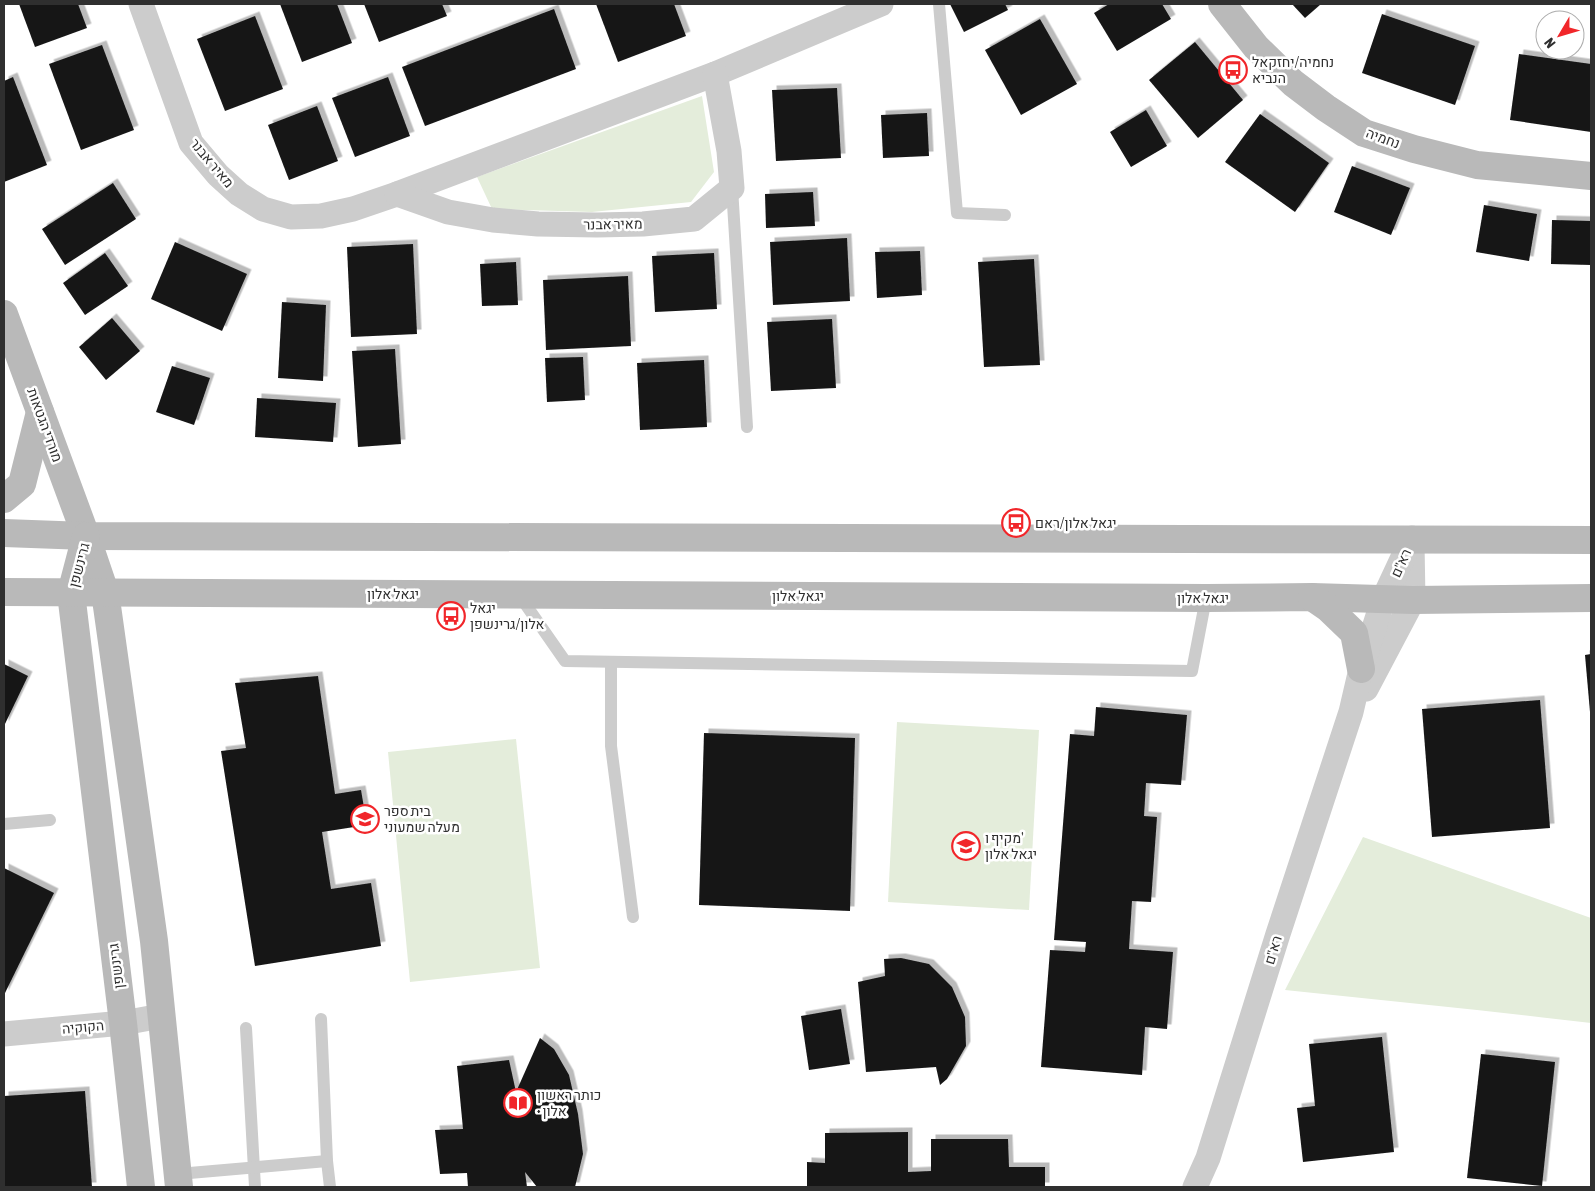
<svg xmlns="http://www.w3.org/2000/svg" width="1595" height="1191" font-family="'Asap Condensed',Heebo,sans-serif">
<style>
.green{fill:#e4eddb}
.building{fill:#161616;filter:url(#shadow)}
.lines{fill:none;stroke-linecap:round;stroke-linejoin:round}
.lane{stroke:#ccc;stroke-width:12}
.street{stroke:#ccc;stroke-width:25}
.secondary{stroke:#b9b9b9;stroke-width:28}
.labels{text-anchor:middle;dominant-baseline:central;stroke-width:5;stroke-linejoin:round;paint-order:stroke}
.poi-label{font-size:14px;fill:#2f2f2f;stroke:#fff;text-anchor:start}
.street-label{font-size:14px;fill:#2f2f2f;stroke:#fff}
</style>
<defs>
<filter id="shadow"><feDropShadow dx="4.5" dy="-4.5" stdDeviation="0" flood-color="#0004"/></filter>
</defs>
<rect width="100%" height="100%" fill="#fff"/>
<g class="green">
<path d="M702,96l12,76 -23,30 -99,10 -100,-3 -15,-32z"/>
<path d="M897,722l142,8 -10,180 -141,-8z"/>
<path d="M516,739l24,229 -130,14 -22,-230z"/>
<path d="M1363,837l228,81v105l-114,-13 -192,-20z"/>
</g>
<g class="building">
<path d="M19,4h59l9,24 -52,19z"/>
<path d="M280,4h57l15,39 -50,19z"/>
<path d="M364,4h78l5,12 -68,26z"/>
<path d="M596,4h78l12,32 -68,26z"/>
<path d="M950,4h55l3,6 -44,22z"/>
<path d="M1109,4h53l9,15 -54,32 -23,-38z"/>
<path d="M1292,4h29l-16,14z"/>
<path d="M554,9l22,60 -151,57 -23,-59z"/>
<path d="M1382,14l93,32 -20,59 -93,-32z"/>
<path d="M255,16l28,73 -58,22 -28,-72z"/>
<path d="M1040,19l37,65 -56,31 -36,-65z"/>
<path d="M1195,42l48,58 -45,38 -49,-58z"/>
<path d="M102,45l32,85 -53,20 -32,-86z"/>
<path d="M1519,54l72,10v68l-81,-12z"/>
<path d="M13,77l34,88 -43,17v-101z"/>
<path d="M388,77l22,59 -55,21 -23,-59z"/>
<path d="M837,88l4,70 -65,3 -4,-71z"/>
<path d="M317,106l21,55 -49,19 -21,-55z"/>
<path d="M1146,110l21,36 -36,21 -21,-35z"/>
<path d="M927,113l2,43 -46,2 -2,-43z"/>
<path d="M1260,114l69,49 -34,49 -70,-50z"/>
<path d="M1352,166l58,22 -19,47 -57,-23z"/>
<path d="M113,183l23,36 -71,46 -23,-36z"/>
<path d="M813,192l2,34 -49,2 -1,-34z"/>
<path d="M1484,205l53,9 -8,47 -53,-9z"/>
<path d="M1552,220l39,1v44l-40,-1z"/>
<path d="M847,238l3,63 -77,4 -3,-63z"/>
<path d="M175,242l72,32 -25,57 -71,-32z"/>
<path d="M413,244l4,90 -66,3 -4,-90z"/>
<path d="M920,251l2,44 -45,3 -2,-46z"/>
<path d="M105,253l23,33 -43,29 -22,-32z"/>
<path d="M714,253l3,56 -62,3 -3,-56z"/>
<path d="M1034,259l6,106 -56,2 -6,-105z"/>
<path d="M516,262l2,43 -36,1 -2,-42z"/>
<path d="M628,276l3,70 -85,4 -3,-70z"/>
<path d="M282,302l44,3 -3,76 -45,-3z"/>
<path d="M112,318l28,33 -34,29 -27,-33z"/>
<path d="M832,319l4,69 -65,3 -4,-69z"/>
<path d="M395,349l6,95 -43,3 -6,-96z"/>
<path d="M583,357l2,43 -38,2 -2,-44z"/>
<path d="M704,360l3,67 -67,3 -3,-67z"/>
<path d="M172,366l38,12 -16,47 -38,-13z"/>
<path d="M257,398l79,5 -3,39 -78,-5z"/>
<path d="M1591,654v58h-1l-5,-57z"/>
<path d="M4,664l24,12 -24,50z"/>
<path d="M318,676l17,118 26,-4 6,35 -45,7 9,57 40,-6 10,63 -126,20 -34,-215 25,-3 -11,-65z"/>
<path d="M1540,700l10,128 -118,9 -10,-128z"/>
<path d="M1096,707l91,8 -6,70 -35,-2 -2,33 13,1 -6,85 -19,-1 -3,48 44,3 -6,77 -22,-2 -3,48 -101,-8 9,-117 35,2 1,-10 -32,-2 16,-206 24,2z"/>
<path d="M704,733l151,5 -5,173 -151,-6z"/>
<path d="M4,868l50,25 -50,102z"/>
<path d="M901,958l28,6 23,23 13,30 1,29 -19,33 -7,6 -4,-18 -70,5 -8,-90 27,-6 -1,-17z"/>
<path d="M841,1009l9,55 -41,6 -8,-54z"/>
<path d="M1382,1037l12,115 -91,10 -6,-54 18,-2 -6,-62z"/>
<path d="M540,1038l14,11 15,26 9,39 5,40 -8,33h-38l-12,-15 2,15h-59l-1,-14 -27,1 -5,-44 28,-1 -6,-63 52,-6 7,32z"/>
<path d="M1481,1054l74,8 -13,124 -75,-8z"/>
<path d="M85,1091l7,96h-87l-1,-91z"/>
<path d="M908,1132v40l23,-1v-32h77l1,28h36v20h-238v-25l18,1v-30z"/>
</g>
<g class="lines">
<g class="lane">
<path d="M939,4l18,209 48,2"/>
<path d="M732,188l15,239"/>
<path d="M519,595l46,66 627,10 14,-73"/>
<path d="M611,662v84l22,171"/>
<path d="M4,824l46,-4"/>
<path d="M321,1019l6,142 3,26"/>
<path d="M246,1028l9,159"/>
<path d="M178,1174l149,-13"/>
</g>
<g class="street">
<path d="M141,4l50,139 27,32 21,19 24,15 28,8 30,-1 32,-7 44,-15 318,-120 166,-70"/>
<path d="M397,194l51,18 45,8 45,4 59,1 46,-1 51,-5 38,-31 -3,-37 -14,-77"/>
<path d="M1366,689l47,-89 -1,-57"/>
<path d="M4,1034l119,-11 38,-7"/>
<path d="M1195,1187l13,-29 70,-224 73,-222 10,-43 22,-69 29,-62"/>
</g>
<g class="secondary">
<path d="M1222,4l34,43 37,36 33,25 38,25 50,16 63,16 114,11"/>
<path d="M4,314l82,222 19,56 49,349 25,246"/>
<path d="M4,499l18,-15 18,-72"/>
<path d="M4,533l82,3 1505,4"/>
<path d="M86,536l-15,57 52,430 18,164"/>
<path d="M4,592l1202,6 106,-1 101,3 178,-2"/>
<path d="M1312,597l16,11 26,25 7,36"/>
</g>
</g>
<defs>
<symbol id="bus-ring" viewBox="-11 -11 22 22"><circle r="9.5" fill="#fff" stroke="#f1262a" stroke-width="1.5"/><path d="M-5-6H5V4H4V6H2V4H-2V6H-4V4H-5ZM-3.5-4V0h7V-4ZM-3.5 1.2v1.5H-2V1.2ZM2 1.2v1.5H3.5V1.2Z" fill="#f1262a"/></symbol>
<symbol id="school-ring" viewBox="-11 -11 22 22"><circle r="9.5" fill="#fff" stroke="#f1262a" stroke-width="1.5"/><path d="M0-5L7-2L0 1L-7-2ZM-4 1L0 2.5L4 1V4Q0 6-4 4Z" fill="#f1262a"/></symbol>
<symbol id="library-ring" viewBox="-11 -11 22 22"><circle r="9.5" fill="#fff" stroke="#f1262a" stroke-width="1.5"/><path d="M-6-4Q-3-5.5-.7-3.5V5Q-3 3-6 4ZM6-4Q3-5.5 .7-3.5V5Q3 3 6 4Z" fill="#f1262a"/></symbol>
</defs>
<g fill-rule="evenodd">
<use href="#bus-ring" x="1217" y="54" width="32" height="32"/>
<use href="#bus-ring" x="1000" y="507" width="32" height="32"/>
<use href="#bus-ring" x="435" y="600" width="32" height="32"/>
<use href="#school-ring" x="349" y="803" width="32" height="32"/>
<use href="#school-ring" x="950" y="830" width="32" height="32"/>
<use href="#library-ring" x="502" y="1087" width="32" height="32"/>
</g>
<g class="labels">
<g class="poi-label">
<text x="1252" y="62">נחמיה/יחזקאל<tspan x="1252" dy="16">הנביא</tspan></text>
<text x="1035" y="523">יגאל אלון/ראם</text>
<text x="470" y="608">יגאל<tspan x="470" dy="16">אלון/גרינשפן</tspan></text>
<text x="384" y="811">בית ספר<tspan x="384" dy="16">מעלה שמעוני</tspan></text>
<text x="985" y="838">מקיף ו'<tspan x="985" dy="16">יגאל אלון</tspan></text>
<text x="537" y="1095">כותר ראשון<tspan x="537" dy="16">- אלון</tspan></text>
</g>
<g class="street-label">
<text transform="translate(1383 138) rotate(20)">נחמיה</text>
<text transform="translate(212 163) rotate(50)">מאיר אבנר</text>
<text transform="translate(613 224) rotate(-1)">מאיר אבנר</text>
<text transform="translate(45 425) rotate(70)">מורדי הגטאות</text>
<text transform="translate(1401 563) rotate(-65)">רא"ם</text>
<text transform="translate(79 565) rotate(-75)">גרינשפן</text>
<text x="393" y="594">יגאל אלון</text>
<text x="798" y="596">יגאל אלון</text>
<text x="1203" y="598">יגאל אלון</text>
<text transform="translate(1273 950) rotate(-73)">רא"ם</text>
<text transform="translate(116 966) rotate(-97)">גרינשפן</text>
<text transform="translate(83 1027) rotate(-5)">הקוקיה</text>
</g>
</g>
<rect width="1595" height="1191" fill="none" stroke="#2f2f2f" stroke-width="10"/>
<g transform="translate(1560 35) rotate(232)"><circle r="24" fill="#ffffff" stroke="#acacac"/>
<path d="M0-4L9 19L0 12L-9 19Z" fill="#f1262a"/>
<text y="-8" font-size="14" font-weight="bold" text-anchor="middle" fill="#2f2f2f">N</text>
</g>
</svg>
